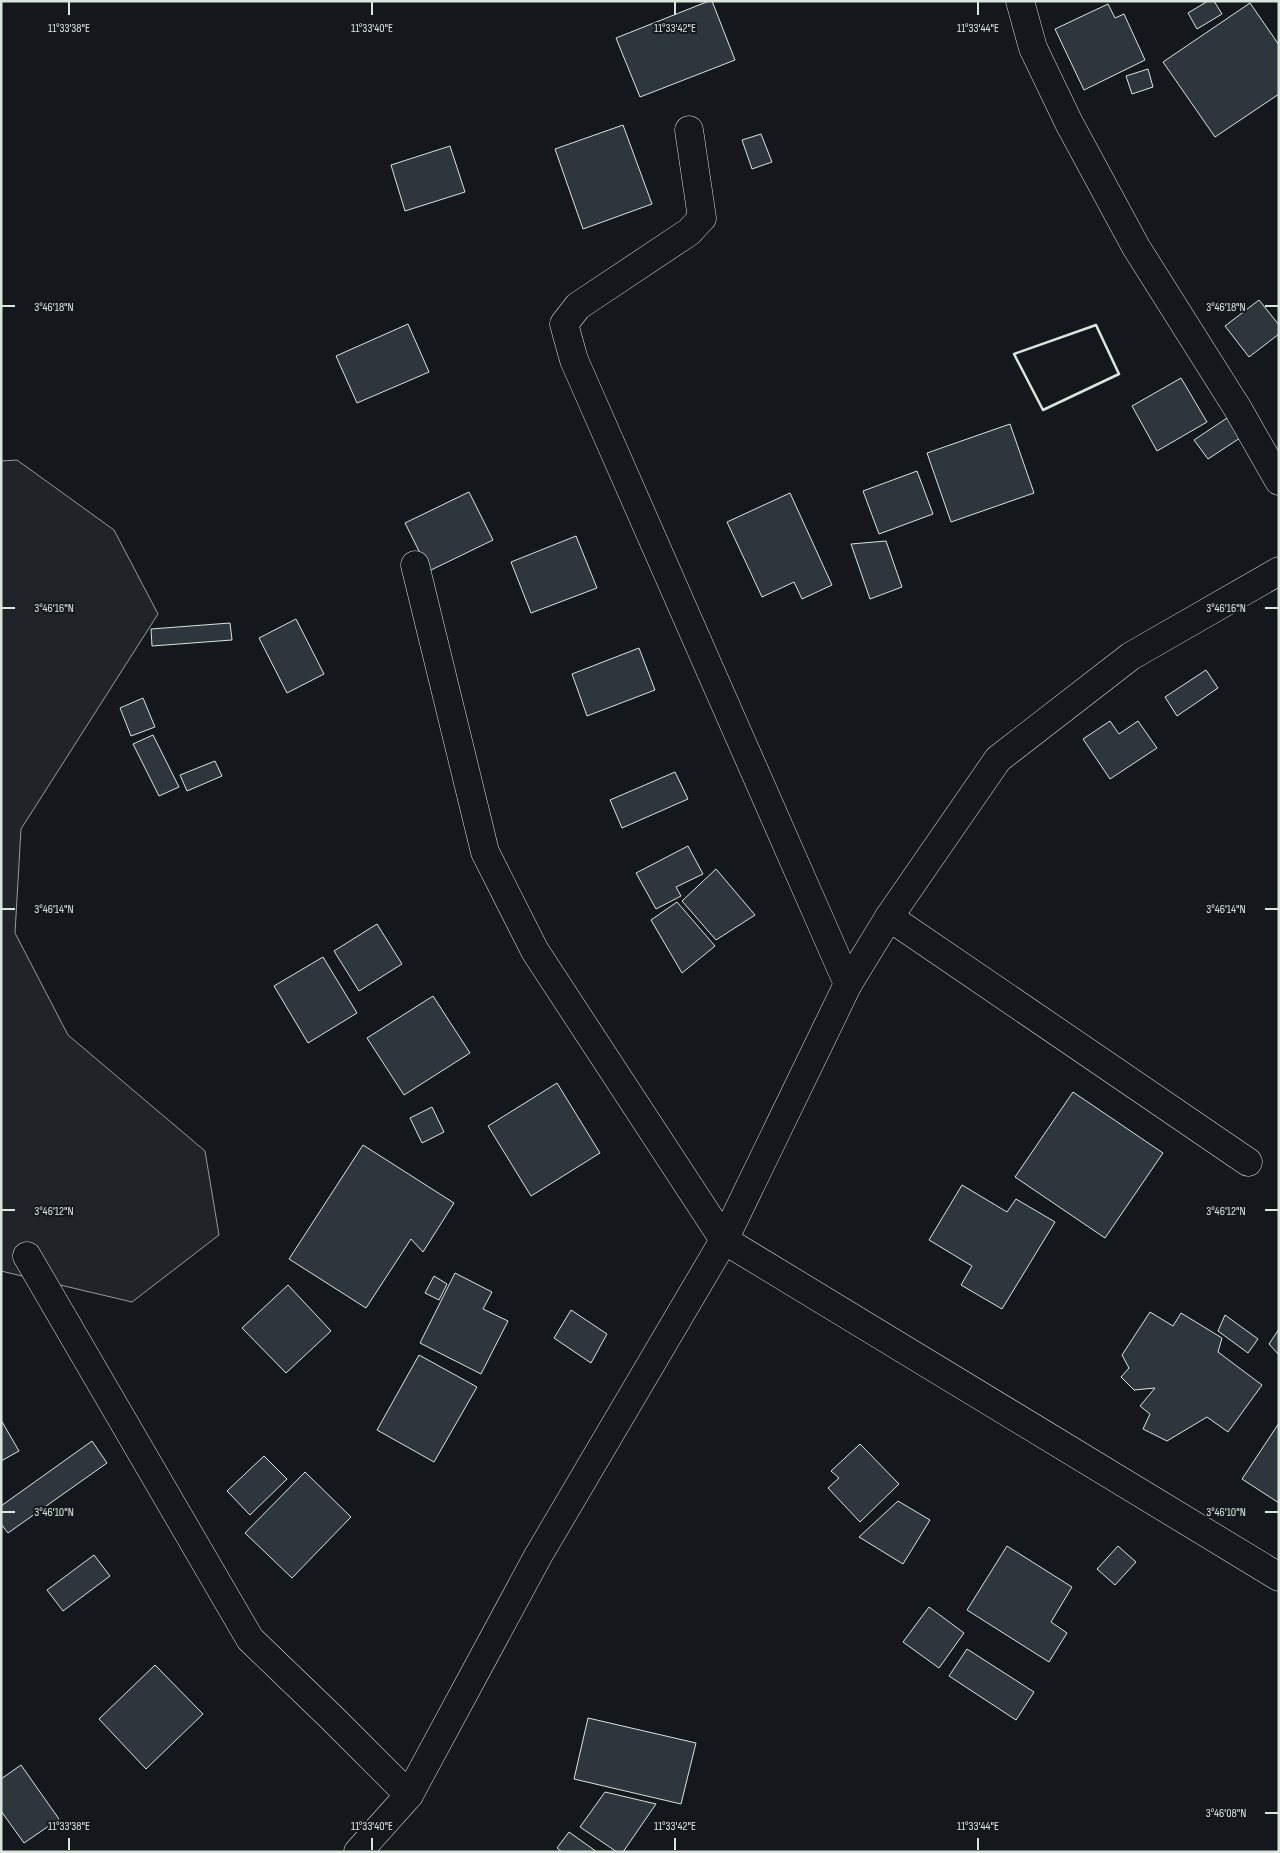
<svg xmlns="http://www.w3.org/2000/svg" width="1280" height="1853" font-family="'Sofia Sans Condensed',sans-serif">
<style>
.green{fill:#202428;stroke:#939e99}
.building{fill:#2c363c;stroke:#d8e6dc}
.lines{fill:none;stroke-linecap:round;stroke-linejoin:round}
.street-casing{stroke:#d8e6dc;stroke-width:29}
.secondary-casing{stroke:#d8e6dc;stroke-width:29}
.street{stroke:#14181c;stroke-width:28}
.secondary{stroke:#14181c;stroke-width:28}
.wall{stroke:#d8e6dc;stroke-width:2.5}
.ticks{fill:none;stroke:#d8e6dc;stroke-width:2}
.ticks-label{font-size:12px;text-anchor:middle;fill:#d8e6dc;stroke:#14181c;stroke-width:4;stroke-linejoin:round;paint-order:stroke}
</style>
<rect width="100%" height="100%" fill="#14181c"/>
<path class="green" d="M17,460l97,70 44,84 -137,215 -6,104 53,102 137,116 14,84 -87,67 -131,-31v-810z"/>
<g class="building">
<path d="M709,1h3l23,59 -95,37 -24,-59z"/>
<path d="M1208,1h6l8,13 -25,15 -9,-16z"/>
<path d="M1250,3l29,42v49l-64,43 -52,-75z"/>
<path d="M1108,4l7,14 9,-4 21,46 -61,30 -29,-61z"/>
<path d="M1148,69l5,18 -21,7 -6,-18z"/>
<path d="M623,125l29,79 -69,25 -28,-80z"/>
<path d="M761,134l11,28 -20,7 -10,-29z"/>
<path d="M450,146l15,46 -60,19 -14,-46z"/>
<path d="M1259,300l20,25v9l-30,23 -24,-31z"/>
<path d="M408,324l21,48 -72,31 -21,-47z"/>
<path d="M1181,378l26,44 -50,29 -25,-45z"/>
<path d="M1227,418l13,20 -32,21 -14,-19z"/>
<path d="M1010,424l24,69 -83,29 -24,-69z"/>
<path d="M917,471l16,43 -54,20 -16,-43z"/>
<path d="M469,492l24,48 -64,31 -24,-48z"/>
<path d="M790,493l42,92 -30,14 -8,-17 -32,15 -35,-75z"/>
<path d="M576,536l21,52 -66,25 -20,-51z"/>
<path d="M886,541l16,46 -32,12 -19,-55z"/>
<path d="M296,619l28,55 -37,19 -28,-55z"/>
<path d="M230,623l2,17 -80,6 -1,-17z"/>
<path d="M639,648l16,42 -68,26 -15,-42z"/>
<path d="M1206,670l12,18 -41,28 -12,-19z"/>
<path d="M143,698l12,29 -24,9 -11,-28z"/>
<path d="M1110,721l9,13 19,-13 19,27 -47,31 -27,-40z"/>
<path d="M153,735l26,52 -20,9 -26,-52z"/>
<path d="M215,761l7,15 -35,15 -7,-16z"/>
<path d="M675,772l13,27 -66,29 -12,-28z"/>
<path d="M688,846l15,28 -27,13 5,9 -25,13 -20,-36z"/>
<path d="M716,869l39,46 -39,25 -34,-39z"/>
<path d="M677,902l38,44 -33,27 -31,-53z"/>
<path d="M377,924l25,40 -43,27 -25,-40z"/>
<path d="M323,957l34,56 -49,30 -34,-57z"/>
<path d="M433,996l37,57 -66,42 -37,-57z"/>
<path d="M557,1083l43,70 -69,43 -43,-70z"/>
<path d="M1073,1092l90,61 -58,85 -90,-61z"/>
<path d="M432,1107l12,25 -22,11 -12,-25z"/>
<path d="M363,1145l91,58 -31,49 -12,-13 -45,69 -77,-49z"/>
<path d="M962,1185l45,27 9,-13 39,23 -53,87 -41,-24 11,-19 -43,-26z"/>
<path d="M455,1273l37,19 -9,17 25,12 -27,53 -61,-31z"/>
<path d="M434,1276l13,8 -8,16 -14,-7z"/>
<path d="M288,1285l43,46 -45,42 -44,-45z"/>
<path d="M571,1310l36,24 -16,29 -37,-25z"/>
<path d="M1150,1312l23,14 8,-13 41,25 -4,14 44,33 -34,47 -21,-15 -40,24 -24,-12 7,-15 -10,-8 15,-18 -21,2 -13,-13 8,-9 -7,-13z"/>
<path d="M1225,1315l33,24 -10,14 -30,-22z"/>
<path d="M1279,1329v26l-10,-11z"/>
<path d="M419,1355l58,32 -43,75 -57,-32z"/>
<path d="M1,1420l18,31 -18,10z"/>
<path d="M1279,1423v80l-37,-24z"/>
<path d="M92,1441l15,22 -99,70 -7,-9v-18z"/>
<path d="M860,1444l39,40 -39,38 -32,-34 11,-10 -8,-7z"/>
<path d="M264,1456l23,23 -37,36 -23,-24z"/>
<path d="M305,1472l46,45 -59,61 -47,-45z"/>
<path d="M898,1501l32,19 -27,44 -44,-27z"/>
<path d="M1007,1546l65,41 -21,35 16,11 -18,29 -82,-52z"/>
<path d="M1118,1546l18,16 -21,23 -18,-16z"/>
<path d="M94,1555l16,21 -47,35 -16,-21z"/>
<path d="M929,1607l35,26 -25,35 -36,-26z"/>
<path d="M967,1649l67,43 -18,28 -67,-44z"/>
<path d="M155,1665l48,49 -57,55 -47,-50z"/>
<path d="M588,1718l108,25 -15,61 -107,-25z"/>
<path d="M21,1765l38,54 -35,24 -23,-32v-32z"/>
<path d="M605,1792l51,12 -33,48h-6l-37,-25z"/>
<path d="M569,1832l28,20h-35l-5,-4z"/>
</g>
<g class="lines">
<defs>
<g id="street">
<path d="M1020,1l13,47 36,75 67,124 102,162 41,72"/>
<path d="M689,130l13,88 -13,14 -111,74 -14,18 10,36 274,624"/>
<path d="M415,565l70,287 50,99 189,289 555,337"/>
<path d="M889,917l359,245"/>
<path d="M27,1256l223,383 82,79 77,77"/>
</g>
<path id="secondary" d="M358,1852l51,-57 129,-239 186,-316 124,-256 41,-67 109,-158 133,-103 148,-85"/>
</defs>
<use href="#street" class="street-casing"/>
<use href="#secondary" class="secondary-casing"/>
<use href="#street" class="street"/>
<use href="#secondary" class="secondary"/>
<path class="wall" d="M1096,325l23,49 -76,36 -29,-56z"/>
</g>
<path class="ticks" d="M69,2v13M372,2v13M675,2v13M978,2v13M2,306h13M1265,306h13M2,608h13M1265,608h13M2,909h13M1265,909h13M2,1210h13M1265,1210h13M2,1512h13M1265,1512h13M1265,1813h13M69,1838v12M372,1838v12M675,1838v12M978,1838v12"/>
<g class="ticks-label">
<text x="69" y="32">11°33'38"E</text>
<text x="372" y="32">11°33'40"E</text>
<text x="675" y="32">11°33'42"E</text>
<text x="978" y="32">11°33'44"E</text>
<text x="54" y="311">3°46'18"N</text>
<text x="1226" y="311">3°46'18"N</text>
<text x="54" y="612">3°46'16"N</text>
<text x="1226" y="612">3°46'16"N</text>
<text x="54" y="913">3°46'14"N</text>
<text x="1226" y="913">3°46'14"N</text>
<text x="54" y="1215">3°46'12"N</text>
<text x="1226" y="1215">3°46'12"N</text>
<text x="54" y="1516">3°46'10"N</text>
<text x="1226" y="1516">3°46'10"N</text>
<text x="1226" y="1817">3°46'08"N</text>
<text x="69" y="1830">11°33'38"E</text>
<text x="372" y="1830">11°33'40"E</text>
<text x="675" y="1830">11°33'42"E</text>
<text x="978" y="1830">11°33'44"E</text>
</g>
<rect width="1280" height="1853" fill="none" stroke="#d8e6dc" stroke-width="5"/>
</svg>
